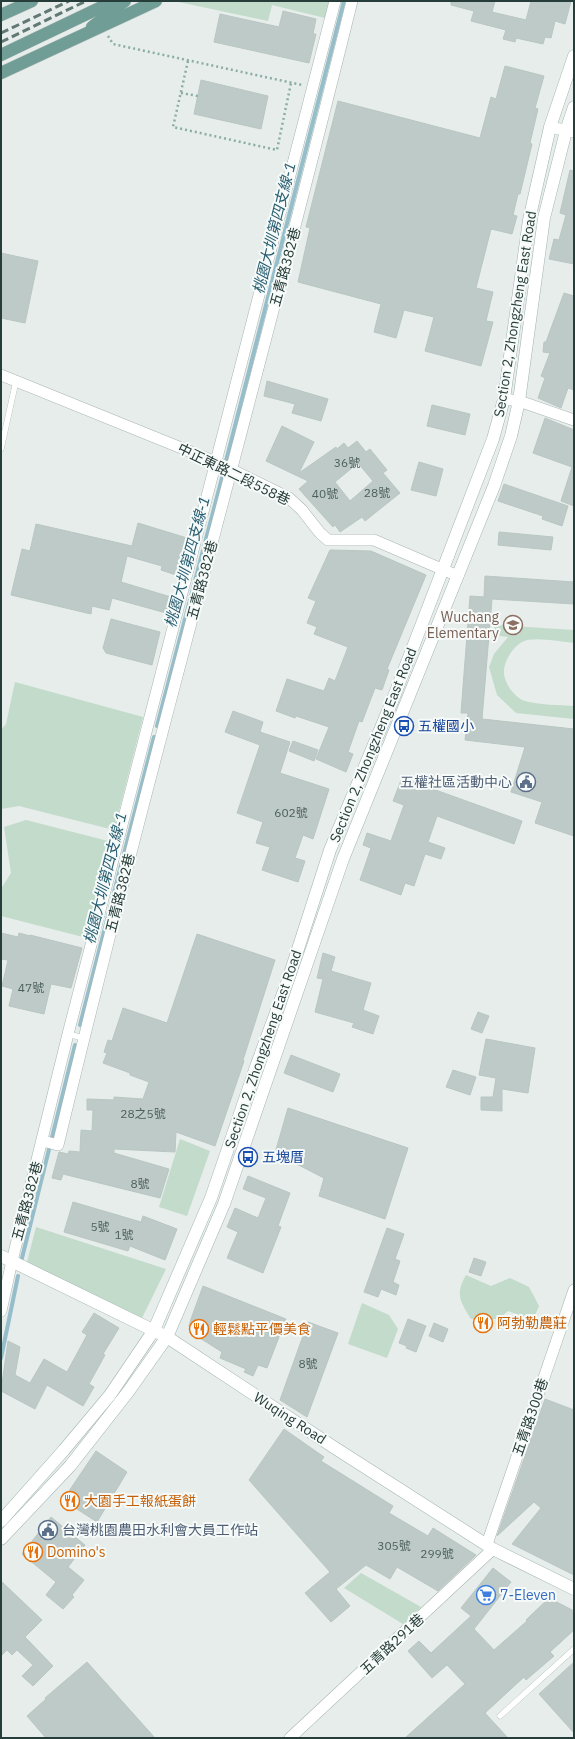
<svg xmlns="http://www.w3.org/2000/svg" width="575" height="1739" font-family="'IBM Plex Sans','Noto Sans TC',sans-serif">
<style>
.green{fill:#c2dbcb}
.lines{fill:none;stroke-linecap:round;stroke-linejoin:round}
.stream{stroke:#95bdca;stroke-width:4}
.building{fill:#becac7;stroke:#b9c6c2;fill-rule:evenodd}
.lane-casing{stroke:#a9b5b1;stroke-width:6}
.street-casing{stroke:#a9b5b1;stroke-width:12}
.secondary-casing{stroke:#a2b4b0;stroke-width:13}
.primary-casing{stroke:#c3c9c8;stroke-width:13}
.path{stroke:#8aaca5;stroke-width:2.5;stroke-dasharray:2 3;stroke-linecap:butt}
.lane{stroke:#fff;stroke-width:5.5}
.street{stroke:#fff;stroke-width:11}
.secondary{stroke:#fff;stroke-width:12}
.primary{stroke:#709d96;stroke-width:12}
.rail{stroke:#627874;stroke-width:3;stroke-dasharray:8 4;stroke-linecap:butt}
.labels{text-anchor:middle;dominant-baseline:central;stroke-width:4;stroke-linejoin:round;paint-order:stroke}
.number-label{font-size:12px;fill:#4d605c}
.street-label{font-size:14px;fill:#273d39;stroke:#f6faf8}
.education-label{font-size:14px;fill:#785e54;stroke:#f6faf8;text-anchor:end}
.transit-label{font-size:14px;fill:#164399;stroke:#f6faf8;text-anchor:start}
.service-label{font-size:14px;fill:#4e5e75;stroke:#f6faf8;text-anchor:end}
.food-label{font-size:14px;fill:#c56008;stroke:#f6faf8;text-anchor:start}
.shop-label{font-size:14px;fill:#366cbe;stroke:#f6faf8;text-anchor:start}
.water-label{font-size:15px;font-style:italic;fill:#285e72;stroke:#f6faf8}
</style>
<rect width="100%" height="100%" fill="#e6edea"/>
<g class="green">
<path d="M174,1h156l-5,17 -53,-13 -4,16z"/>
<path d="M495,625l79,5v13c-12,-1 -42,-7 -52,-1 -9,5 -19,20 -18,31 0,10 11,25 21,28 13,4 35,4 49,5v13l-58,-6 -19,-18 -8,-28 5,-13 14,-17 -16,-2z"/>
<path d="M15,682l128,35 -29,113 -95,-24 -18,3v-79l5,-6z"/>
<path d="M26,820l86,22 -25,96 -86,-22v-27l10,-16 -7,-46z"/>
<path d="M180,1139l30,12 -23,65 -28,-9z"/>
<path d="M36,1227l130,42 -24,49 -115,-56z"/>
<path d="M466,1275l25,11 19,-8 19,9 10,19 -6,14 -25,-9 -9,8h-28c-11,-18 -16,-25 -5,-44z"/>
<path d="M362,1303l27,12 9,14 -11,29 -39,-14z"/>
<path d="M361,1573l60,34 -18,17 -59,-36z"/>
</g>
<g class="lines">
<g class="stream">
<path d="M226,461l118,-460"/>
<path d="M157,726l66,-252"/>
<path d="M80,1025l74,-288"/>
<path d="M21,1262l54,-217"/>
<path d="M1,1358l17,-82"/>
</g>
</g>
<g class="building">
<path d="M451,1h44l-3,11 34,8 5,-19h40l-6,23 -10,-3 -4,17 -6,-1 -2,7 -27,-6 -1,4 -12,-3 3,-9 -35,-9 3,-10 -23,-6z"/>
<path d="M283,11l33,8 -3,15h3l-7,29 -95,-21 6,-28 59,13z"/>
<path d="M505,66l39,10 -9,32 3,1 -8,34 2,1 -12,50h-2l-5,21 4,1 -5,18 -21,-5 -15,59 17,4 -7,29 7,1 -12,44 -56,-15 9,-34 -30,-7 -8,28 -22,-6 7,-28 -83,-22 12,-54 -4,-1 32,-126 142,37 11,-41 5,2z"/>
<path d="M201,80l67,16 -7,33 -67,-15z"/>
<path d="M570,170l4,1v93l-25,-5 5,-20 5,1 7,-25 -6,-2z"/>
<path d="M1,253l37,8 -13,62 -24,-5z"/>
<path d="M564,293l10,3v94l-6,-2 -7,20 -23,-10 7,-20 -4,-2 9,-23 -7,-1 1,-10h2z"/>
<path d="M267,381l61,18 -7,22 -29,-8 3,-9 -31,-8z"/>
<path d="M432,405l38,9 -5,21 -38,-9z"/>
<path d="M545,418l29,12v76l-13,-5 11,-34 -39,-14z"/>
<path d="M282,426l32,16 -15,31 37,-26 1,2 7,-6 4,5 9,-7 9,11 4,-3 17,21 -4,3 17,20 -35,28 -3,-4 -22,15 -5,-7 -2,2 -34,-38 9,-8 -42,-20zM358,463l15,18 -23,20 -15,-19z"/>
<path d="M419,462l24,7 -7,27 -25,-6z"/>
<path d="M504,484l64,22 -6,20 -20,-7 1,-3 -45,-15z"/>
<path d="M138,523l49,15 -11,37 -15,-5 1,-4 -35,-10 -6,26 50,15 -5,16 -54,-15 -3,12 -17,-4 -1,8 -80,-19 11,-46 8,2 6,-27 96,22z"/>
<path d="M499,532l54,5 -2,13 -53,-5z"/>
<path d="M330,550l41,1 55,24 -39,94 2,1 -7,20 -7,-2 -13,34 -3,-1 -11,31 5,2 -7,18 -30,-13 13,-32 -33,-11 -1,2 -19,-7 11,-32 37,12 5,-13 6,3 13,-34 -34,-13 3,-7 -10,-4 9,-22 -8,-3z"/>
<path d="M485,576l89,6v22l-82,-5 -10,120 92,10v107l-39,-13 7,-21 -31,-10 14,-45 -60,-7 3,-27h-7l9,-117 14,1z"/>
<path d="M111,619l49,13 -8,33 -46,-12 -3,-5z"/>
<path d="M233,711l30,11 -3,10 30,10 -10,31 49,16 -16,50 -10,-4 -8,23 10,3 -7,21 -36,-12 8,-23 -14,-4 7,-21 -26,-9 23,-68 -35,-13z"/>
<path d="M293,741l25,9 -4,11 -25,-10z"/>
<path d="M402,778l120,43 -8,23 -77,-28 -9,26 17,6 -4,11 -16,-5 -11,32 -9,-3 -4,12 -41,-15 11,-32 -8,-3 4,-12 24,8 13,-36 -11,-4z"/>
<path d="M1,933l17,4 1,-4 11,3v-1l52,13 -11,40 -20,-4 -7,30 -35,-8 4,-17 -11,-3 6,-26 -7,-1z"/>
<path d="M197,934l78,26 -32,100 1,1 -29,85 -39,-14 -1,20 -61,-3v4l55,16 -9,29 -97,-24 -2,6 -9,-2 7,-26 9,2 1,-3 11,1 1,-22 11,1 1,-21h-6v-11l27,1v-3l29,2 6,-17 -19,-7v-2l-27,-10 4,-10 -3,-1 4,-12 4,1 11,-33 44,15z"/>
<path d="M323,953l12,4 -4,14 40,12 -8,27 16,6 -6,18 -21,-7 2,-4 -39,-11 8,-33 -6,-1z"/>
<path d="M478,1012l11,4 -7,17 -11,-4z"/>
<path d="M486,1039l49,9 -7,45 -26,-4v22l-21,-1v-13h12l3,-19 -17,-3z"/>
<path d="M291,1055l49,19 -7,18 -49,-19z"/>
<path d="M453,1070l23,7 -6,18 -24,-8z"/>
<path d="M288,1108l120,40 -23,71 -66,-23 5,-18 -49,-25z"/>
<path d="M248,1176l42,17 -12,33 3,1 -18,46 -36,-15 11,-26 -11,-5 8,-19 23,10 8,-20 -23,-9z"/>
<path d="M73,1202l68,20 2,-6 34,13 -12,31 -35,-14 -2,5 -64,-19z"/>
<path d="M387,1228l17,6 -9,25 5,2 -7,21 6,3 -3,10 -15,-6 -3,8 -14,-5z"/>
<path d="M474,1258l12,4 -5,14 -12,-4z"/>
<path d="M203,1286l83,33 -19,49 -9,-3 -5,11 -9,-4 2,-3 -26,-11 2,-6 -30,-19 -3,-7 2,-7z"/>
<path d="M94,1313l25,15 -16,26 2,1 -16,29 5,3 -11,19 -36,-21 -12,24 -34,-18 7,-50 12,6 -5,28 15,8 14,-24 23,13 20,-37 -5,-3z"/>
<path d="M408,1319l18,7 -10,26 -10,-4 1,-2 -8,-3z"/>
<path d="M308,1322l30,11 -31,84 -27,-17z"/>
<path d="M434,1323l14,6 -5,13 -14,-6z"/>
<path d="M545,1399l29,11v165l-62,-31 29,-36 -7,-6 -37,34z"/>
<path d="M284,1429l40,28 -3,4 72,45 -4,7 39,23 5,-8 43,27 -38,36 -41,-24 -7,12 -24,-14 -30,24 14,17 -19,16 -26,-29 25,-21 -81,-92z"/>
<path d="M96,1451l31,21 -30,50 -34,-22z"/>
<path d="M51,1517l34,28 -17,22 16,13 -12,15 2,2 -11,12 -17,-14 10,-13 -34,-28z"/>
<path d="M493,1568l18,14 -37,47 20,21 33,-29 -1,-1 23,-22 25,13v19l-24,22 4,4 -28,24 -2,-3 -39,36 23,25h-103l60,-54 -18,-19 -15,13 -24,-27 11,-10 12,12 40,-37 -10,-8z"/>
<path d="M1,1581l41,39 -17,17 28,29 -20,20 -11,-10 11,-11 -16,-15 -5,5 -5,-5 -6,6z"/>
<path d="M87,1662l68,76h-109l-19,-22 19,-17 -1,-1z"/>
<path d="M574,1662v71l-35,-39z"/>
</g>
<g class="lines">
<defs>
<g id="lane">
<path d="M1,449l15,-68"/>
<path d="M68,1034l15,4"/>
<path d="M500,1716l74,-67"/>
</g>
<g id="street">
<path d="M550,127l24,5"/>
<path d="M1,375l215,87 73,36 13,12 18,23 8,7h46l84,36"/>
<path d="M504,399l15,2 55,19"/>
<path d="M43,1141l15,4c92,-383 200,-762 294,-1144"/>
<path d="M1,1311l11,-50 56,-227 267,-1033"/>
<path d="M487,1544l87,-254"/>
<path d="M290,1738l203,-189"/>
</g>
<g id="secondary">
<path d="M1,1256l166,81 168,111 158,101 81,40"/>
<path d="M1,1521l63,-71 46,-55 44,-65 57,-132 46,-134 31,-84 42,-130 63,-151 100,-260 11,-40 25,-179 21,-93 24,-71"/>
<path d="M1,1539l69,-73 58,-74 39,-55 57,-133 119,-345 151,-373 17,-50 8,-35 25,-183 22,-87 8,-24"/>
</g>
<g id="primary">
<path d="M1,15l31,-14"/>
<path d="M92,27l33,-26"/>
<path d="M1,55l113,-54"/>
<path d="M1,73l155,-72"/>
</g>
</defs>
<use href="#lane" class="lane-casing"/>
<use href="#street" class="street-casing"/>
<use href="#secondary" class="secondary-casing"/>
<use href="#primary" class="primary-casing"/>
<g class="path">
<path d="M108,36l5,8 189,41"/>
<path d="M188,61l-15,66 104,23 14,-67"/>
<path d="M181,93l17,3"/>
</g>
<use href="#lane" class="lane"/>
<use href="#street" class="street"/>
<use href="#secondary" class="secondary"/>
<use href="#primary" class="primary"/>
<g class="rail">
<path d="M1,33l68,-32"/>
<path d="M1,42l85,-41"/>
</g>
</g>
<defs>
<symbol id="school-ring" viewBox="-11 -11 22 22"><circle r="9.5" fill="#f6faf8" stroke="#8d6e63" stroke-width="1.5"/><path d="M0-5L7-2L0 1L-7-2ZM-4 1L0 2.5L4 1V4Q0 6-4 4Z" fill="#8d6e63"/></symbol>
<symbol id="bus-ring" viewBox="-11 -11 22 22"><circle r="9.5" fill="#f6faf8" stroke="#1a4fb4" stroke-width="1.5"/><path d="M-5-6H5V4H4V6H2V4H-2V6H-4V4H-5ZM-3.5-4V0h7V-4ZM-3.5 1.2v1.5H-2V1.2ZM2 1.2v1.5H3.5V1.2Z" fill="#1a4fb4"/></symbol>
<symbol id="civic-ring" viewBox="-11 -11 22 22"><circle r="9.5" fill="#f6faf8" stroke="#5c6f8a" stroke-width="1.5"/><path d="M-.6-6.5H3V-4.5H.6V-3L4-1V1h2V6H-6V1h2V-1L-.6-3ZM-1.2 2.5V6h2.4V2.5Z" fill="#5c6f8a"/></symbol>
<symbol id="restaurant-ring" viewBox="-11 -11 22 22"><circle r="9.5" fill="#f6faf8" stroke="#e8710a" stroke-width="1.5"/><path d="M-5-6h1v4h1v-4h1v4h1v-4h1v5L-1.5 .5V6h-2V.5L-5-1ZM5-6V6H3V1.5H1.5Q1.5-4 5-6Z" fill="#e8710a"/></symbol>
<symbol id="supermarket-ring" viewBox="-11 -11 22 22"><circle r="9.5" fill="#f6faf8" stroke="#3f7fe0" stroke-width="1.5"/><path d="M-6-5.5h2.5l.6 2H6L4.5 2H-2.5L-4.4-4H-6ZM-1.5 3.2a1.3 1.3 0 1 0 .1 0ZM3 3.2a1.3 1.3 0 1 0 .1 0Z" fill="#3f7fe0"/></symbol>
</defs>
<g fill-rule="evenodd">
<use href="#school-ring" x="502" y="614" width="22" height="22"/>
<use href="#bus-ring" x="393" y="715" width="22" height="22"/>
<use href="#civic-ring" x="515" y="771" width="22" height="22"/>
<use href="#bus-ring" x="237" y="1146" width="22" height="22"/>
<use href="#restaurant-ring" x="472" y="1312" width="22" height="22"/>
<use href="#restaurant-ring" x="188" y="1318" width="22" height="22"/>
<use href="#restaurant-ring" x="59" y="1490" width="22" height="22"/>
<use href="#civic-ring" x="37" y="1519" width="22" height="22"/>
<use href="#restaurant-ring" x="22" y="1541" width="22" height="22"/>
<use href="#supermarket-ring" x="475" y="1584" width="22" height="22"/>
</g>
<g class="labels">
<g class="number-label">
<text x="347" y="462">36號</text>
<text x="377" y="492">28號</text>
<text x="325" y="493">40號</text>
<text x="291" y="812">602號</text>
<text x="31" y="987">47號</text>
<text x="143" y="1113">28之5號</text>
<text x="140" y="1183">8號</text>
<text x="100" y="1226">5號</text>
<text x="124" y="1234">1號</text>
<text x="308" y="1363">8號</text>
<text x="394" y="1545">305號</text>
<text x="437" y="1553">299號</text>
</g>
<g class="street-label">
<text transform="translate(285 267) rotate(-75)">五青路382巷</text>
<text transform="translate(515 314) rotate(-81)">Section 2, Zhongzheng East Road</text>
<text transform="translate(234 474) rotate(26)">中正東路二段558巷</text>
<text transform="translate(202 580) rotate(-75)">五青路382巷</text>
<text transform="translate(373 745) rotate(-68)">Section 2, Zhongzheng East Road</text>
<text transform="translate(120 893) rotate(-76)">五青路382巷</text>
<text transform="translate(263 1049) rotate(-71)">Section 2, Zhongzheng East Road</text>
<text transform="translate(27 1201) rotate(-75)">五青路382巷</text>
<text transform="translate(530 1417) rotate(-71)">五青路300巷</text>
<text transform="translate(290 1418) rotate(33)">Wuqing Road</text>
<text transform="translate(392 1644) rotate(-43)">五青路291巷</text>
</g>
<g class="education-label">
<text x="499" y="617">Wuchang<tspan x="499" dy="16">Elementary</tspan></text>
</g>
<g class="transit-label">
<text x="418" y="726">五權國小</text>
<text x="262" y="1157">五塊厝</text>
</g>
<g class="service-label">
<text x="512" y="782">五權社區活動中心</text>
<text x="62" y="1530" text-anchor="start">台灣桃園農田水利會大員工作站</text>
</g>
<g class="food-label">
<text x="497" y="1323">阿勃勒農莊</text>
<text x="213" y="1329">輕鬆點平價美食</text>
<text x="84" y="1501">大園手工報紙蛋餅</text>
<text x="47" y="1552">Domino's</text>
</g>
<g class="shop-label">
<text x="500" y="1595">7-Eleven</text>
</g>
<g class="water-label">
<text transform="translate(274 228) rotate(-76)">桃園大圳第四支線-1</text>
<text transform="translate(187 562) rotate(-75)">桃園大圳第四支線-1</text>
<text transform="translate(105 878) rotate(-76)">桃園大圳第四支線-1</text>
</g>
</g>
<rect width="575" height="1739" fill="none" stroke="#273d39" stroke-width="4"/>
</svg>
